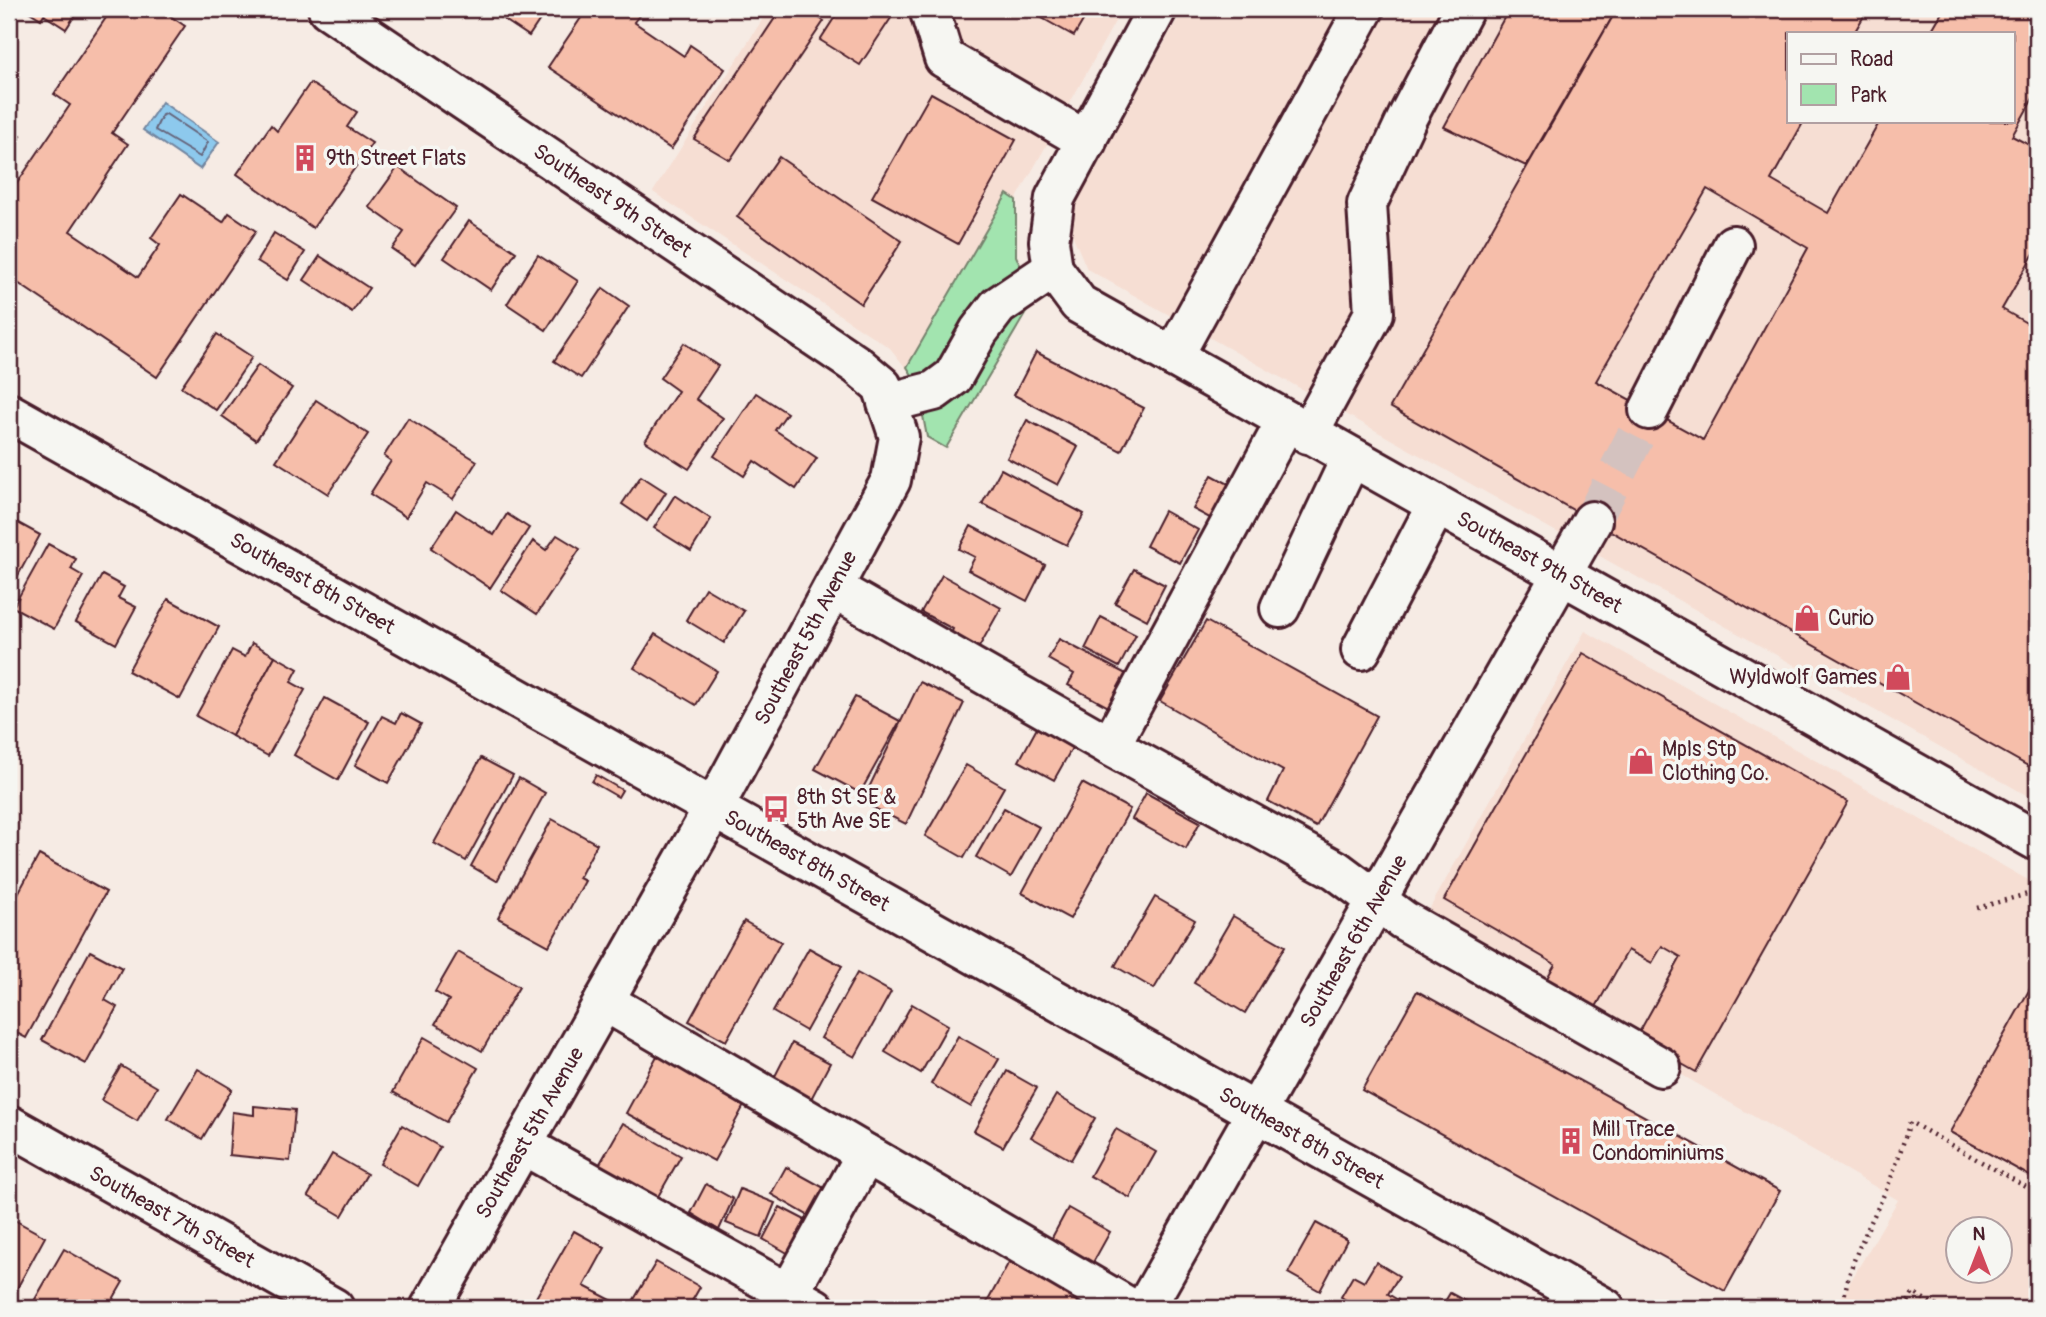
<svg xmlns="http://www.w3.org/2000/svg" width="2046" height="1317" font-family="Pangolin,sans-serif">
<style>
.built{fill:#f6ded3;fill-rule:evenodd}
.green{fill:#a2e4af;stroke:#76826d;stroke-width:2}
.water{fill:#8dc9ed;stroke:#72859f;stroke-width:2}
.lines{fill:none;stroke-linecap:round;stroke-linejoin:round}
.shore{stroke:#656379;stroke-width:2}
.building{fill:#f6beaa;stroke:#4a1f2b;stroke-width:2;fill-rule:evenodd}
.minor-tunnel{stroke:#d4c2bf;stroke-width:38;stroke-dasharray:38 19;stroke-linecap:butt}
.minor-casing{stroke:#4a1f2b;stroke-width:44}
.path{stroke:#4a1f2b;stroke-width:4.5;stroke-dasharray:2 5;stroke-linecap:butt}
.minor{stroke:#f6f6f2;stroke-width:38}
.labels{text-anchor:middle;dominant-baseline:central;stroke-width:7;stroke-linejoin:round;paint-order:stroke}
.poi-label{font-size:21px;fill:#4a1f2b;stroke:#f6f6f2;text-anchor:start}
.street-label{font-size:21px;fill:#4a1f2b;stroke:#f6f6f2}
</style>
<rect width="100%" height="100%" fill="#f6ebe4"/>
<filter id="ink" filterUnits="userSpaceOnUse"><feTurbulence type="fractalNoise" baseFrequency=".0143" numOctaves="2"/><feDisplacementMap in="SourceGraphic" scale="14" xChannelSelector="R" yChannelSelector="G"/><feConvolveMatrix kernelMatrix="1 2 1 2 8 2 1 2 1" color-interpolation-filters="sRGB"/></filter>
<g filter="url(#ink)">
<g class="built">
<path d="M769,9h353l-106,191v56l5,8 -107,114 -24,-30 -237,-156z"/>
<path d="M1183,9h854v792l-950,-532 -15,-35v-23zM1789,33h224v88h-224z"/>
<path d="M1585,631l452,254v423h-202l63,-108 -477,-276zM1958,1230h42v42h-42z"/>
</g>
<g class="green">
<path d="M1007,194l9,6v56l7,15 -77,98 -32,9 -7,-11z"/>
<path d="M1029,301l-2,10 -81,137 -19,-11 -4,-21 6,-9 76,-96z"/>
</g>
<path class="water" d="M162,102l57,40 -19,27 -57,-39z"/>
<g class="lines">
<path class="shore" d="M166,114l42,28 -8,15 -45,-27 7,-15z"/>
</g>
<g class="building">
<path d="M25,9h22l-6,10z"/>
<path d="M47,9h32l-13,20 -22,-14z"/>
<path d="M112,9h48l25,17 -73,107 16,11 -58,87 68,46 22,-32 -9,-7 30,-44 42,28 6,-9 27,18 -99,146 -148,-100v-82l61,-90 -16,-11z"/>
<path d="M488,9h59l-18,27z"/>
<path d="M587,9h48l6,4 -7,9 50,34 6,-11 35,24 -54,80 -123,-82z"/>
<path d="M781,9h24l19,12 -94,139 -36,-21z"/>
<path d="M840,9h57l-37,56 -40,-25z"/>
<path d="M1026,9h64l-16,27z"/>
<path d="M1509,9h108l-91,157 -82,-39z"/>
<path d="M1617,9h251l-14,24h-65v88h15l-33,59 57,33 52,-92h133v-88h-83l14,-24h93v82l-25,45 25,13v99l-35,61 35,20v442l-647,-364zM1707,189l101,59 -105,192 -107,-59z"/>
<path d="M310,83l47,29 -10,15 25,16 -59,85 -76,-54 34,-49 6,6z"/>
<path d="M931,93l85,47 -58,104 -86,-47z"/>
<path d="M9,128l12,8 -12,17z"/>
<path d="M779,157l123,84 -41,63 -124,-87z"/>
<path d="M398,167l58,41 -41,57 -23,-16 12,-17 -35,-25z"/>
<path d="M469,221l47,31 -25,38 -47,-32z"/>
<path d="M274,233l31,19 -17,28 -31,-19z"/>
<path d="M538,255l40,26 -32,49 -39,-26z"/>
<path d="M320,256l49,32 -17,24 -48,-32z"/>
<path d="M603,288l26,18 -48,72 -27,-17z"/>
<path d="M217,334l35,23 -36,53 -35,-23z"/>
<path d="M684,343l34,23 -22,33 27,19 -34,51 -44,-28 33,-50 -18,-13z"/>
<path d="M1036,352l108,56 -23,43 -107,-56z"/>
<path d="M258,365l34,23 -36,52 -34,-24z"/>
<path d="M756,393l31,20 -12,17 42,28 -21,31 -42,-28 -10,15 -30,-20z"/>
<path d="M316,400l52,34 -40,60 -52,-33z"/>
<path d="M408,418l69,43 -24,38 -26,-16 -21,34 -36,-23 21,-33 -7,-5z"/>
<path d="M1027,420l51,27 -20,38 -51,-27z"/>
<path d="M1001,469l83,45 -17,31 -85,-41z"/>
<path d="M1212,475l24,13 -19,34 -24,-13z"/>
<path d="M641,476l25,16 -19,29 -25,-17z"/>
<path d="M675,495l36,24 -20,32 -37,-23z"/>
<path d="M456,510l38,25 13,-21 22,14 -39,60 -59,-40z"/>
<path d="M1164,511l34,19 -18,33 -34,-17z"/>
<path d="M9,518l31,17 -31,57z"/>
<path d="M971,526l74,39 -18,36 -59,-31 7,-13 -16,-8z"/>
<path d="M557,535l23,14 -43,65 -36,-24 32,-49 13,9z"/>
<path d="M48,544l28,15 -5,10 12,7 -29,53 -41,-22z"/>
<path d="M1134,569l31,16 -18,35 -32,-17z"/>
<path d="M102,575l22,12 -6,11 18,9 -20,37 -40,-22z"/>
<path d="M942,575l59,33 -23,41 -27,-15 2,-5 -32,-17z"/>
<path d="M705,588l39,23 -20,32 -38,-23z"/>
<path d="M168,599l51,28 -39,72 -52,-28z"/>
<path d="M1101,617l35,18 -17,32 -34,-18z"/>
<path d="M1206,621l171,95 -61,111 -48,-26 15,-30 -123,-70z"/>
<path d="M655,634l62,37 -21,34 -62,-37z"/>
<path d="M1059,639l71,37 -18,33 -44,-24 6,-11 -26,-15z"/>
<path d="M252,643l23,13 -43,80 -36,-20 36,-66 13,7z"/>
<path d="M1583,653l265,149 -152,270 -60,-34 45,-81 -19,-11 -10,17 -24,-13 -36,64 -50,-27 13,-23 -111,-64z"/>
<path d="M275,656l23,13 -7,13 14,8 -37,66 -36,-20z"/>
<path d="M920,682l44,21 -58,121 -44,-22z"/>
<path d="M855,697l45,24 -40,72 -45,-24z"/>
<path d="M325,698l44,24 -31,58 -44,-25z"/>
<path d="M401,713l20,11 -33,59 -33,-18 27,-49 14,7z"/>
<path d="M1037,728l35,20 -18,32 -35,-19z"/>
<path d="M481,758l32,17 -47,86 -32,-18z"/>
<path d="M966,765l38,22 -40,71 -39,-22z"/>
<path d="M596,775l26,15 -4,7 -26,-15z"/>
<path d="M519,778l26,15 -48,88 -26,-15z"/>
<path d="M1082,783l48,26 -60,110 -48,-26z"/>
<path d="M1146,793l54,29 -14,27 -54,-30z"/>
<path d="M1004,808l35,19 -28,50 -35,-20z"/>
<path d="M552,819l45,25 -18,34 6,3 -36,65 -51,-28z"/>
<path d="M39,855l67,37 -80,146 -17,-9v-119z"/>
<path d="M1155,897l40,23 -41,69 -39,-23z"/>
<path d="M1233,916l52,30 -40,67 -51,-30z"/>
<path d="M744,921l37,21 -55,99 -37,-20z"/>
<path d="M809,948l33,18 -36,65 -33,-19z"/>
<path d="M90,951l32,17 -17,32 12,7 -31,57 -44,-24z"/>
<path d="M458,952l61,35 -37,64 -47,-27 14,-24 -14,-8z"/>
<path d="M857,973l34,19 -36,65 -34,-19z"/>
<path d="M2037,976v204l-87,-48z"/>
<path d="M1417,991l363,200 -55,100 -363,-201z"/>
<path d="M912,1004l36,21 -27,48 -36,-21z"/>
<path d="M958,1036l41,23 -28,48 -40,-23z"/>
<path d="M424,1037l54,31 -32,54 -53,-30z"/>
<path d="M792,1043l38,20 -19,36 -38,-19z"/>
<path d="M658,1054l88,48 -32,59 -88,-48z"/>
<path d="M121,1066l36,21 -20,34 -36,-21z"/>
<path d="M198,1069l34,20 -30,50 -34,-20z"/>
<path d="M1007,1071l30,17 -34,59 -29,-16z"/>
<path d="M1056,1095l39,23 -24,42 -40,-23z"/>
<path d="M254,1106l41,4 -5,51 -61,-6 3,-43 22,3z"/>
<path d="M623,1123l58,33 -25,44 -58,-33z"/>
<path d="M402,1125l38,22 -22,39 -38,-22z"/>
<path d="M1116,1129l40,23 -26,46 -40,-22z"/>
<path d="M332,1154l35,20 -25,42 -34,-20z"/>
<path d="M786,1167l40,22 -15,28 -40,-23z"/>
<path d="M706,1184l27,15 -14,31 -28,-17z"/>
<path d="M740,1189l35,14 -14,34 -35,-14z"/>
<path d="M780,1207l29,15 -18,33 -28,-16z"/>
<path d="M1068,1208l42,24 -20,36 -42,-23z"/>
<path d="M9,1217l36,20 -36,66z"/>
<path d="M1316,1223l31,17 -27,51 -32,-18z"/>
<path d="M574,1231l31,17 -21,38 29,15 -4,7h-79z"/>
<path d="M64,1249l59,33 -15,26h-78z"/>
<path d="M656,1262l44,25 -12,21h-59z"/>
<path d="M1009,1262l70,39 -4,7h-91z"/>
<path d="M1376,1262l23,14 -11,18 10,6 -5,8h-33l-19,-11 12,-21 11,6z"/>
<path d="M1450,1293l28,15h-37z"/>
</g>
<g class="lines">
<path class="minor-tunnel" d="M1592,521l57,-111"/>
<defs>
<g id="minor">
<path id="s1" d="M328,9l529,356 25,21 17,51 -8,43 -178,329 -283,499"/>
<path d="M929,9l15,49 143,83"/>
<path id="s2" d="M1157,9l-102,189 -6,43 4,28 26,35 958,537"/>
<path d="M1173,357l191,-348"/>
<path d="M887,403l47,-12 19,-14 26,-46 19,-25 55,-37"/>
<path d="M1649,410l84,-165"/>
<path id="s3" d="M9,413l1596,895"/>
<path d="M1308,434l66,-121 -7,-109 41,-88 56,-107"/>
<path d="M833,588l277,158 226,124 67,50 258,147"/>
<path d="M1280,608l71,-150"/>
<path d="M1361,650l75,-144"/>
<path d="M1110,746l176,-325"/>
<path d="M604,1001l526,307"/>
<path id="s4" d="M9,1125l325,183"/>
<path d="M523,1145l292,163"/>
<path d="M789,1293l77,-139"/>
<path id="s5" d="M1145,1308l447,-787"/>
</g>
</defs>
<use href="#minor" class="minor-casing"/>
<g class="path">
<path d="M1977,908l54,-15"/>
<path d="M1843,1308c4,-49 30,-85 48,-130 7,-18 13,-38 19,-56l127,71"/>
<path d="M1905,1308l8,-15 28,15"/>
</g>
<use href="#minor" class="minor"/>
</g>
</g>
<defs>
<symbol id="building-bare" viewBox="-9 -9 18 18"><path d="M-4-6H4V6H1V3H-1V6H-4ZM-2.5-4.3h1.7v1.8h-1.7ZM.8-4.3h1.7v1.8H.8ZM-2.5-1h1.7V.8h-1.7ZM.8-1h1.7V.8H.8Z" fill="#d1495b" stroke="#f6f6f2" stroke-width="2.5" paint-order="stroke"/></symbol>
<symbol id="shop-bare" viewBox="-9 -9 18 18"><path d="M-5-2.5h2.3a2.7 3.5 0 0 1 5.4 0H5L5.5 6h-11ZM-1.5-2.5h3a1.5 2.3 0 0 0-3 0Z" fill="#d1495b" stroke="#f6f6f2" stroke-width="2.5" paint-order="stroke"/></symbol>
<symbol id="bus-bare" viewBox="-9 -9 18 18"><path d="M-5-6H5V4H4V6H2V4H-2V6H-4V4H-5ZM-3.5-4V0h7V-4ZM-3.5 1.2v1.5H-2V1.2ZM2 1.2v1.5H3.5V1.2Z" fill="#d1495b" stroke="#f6f6f2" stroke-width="2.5" paint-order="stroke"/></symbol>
</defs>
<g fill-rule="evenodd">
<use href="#building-bare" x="286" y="139" width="38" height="38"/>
<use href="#shop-bare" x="1788" y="599" width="38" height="38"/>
<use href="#shop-bare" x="1879" y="658" width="38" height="38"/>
<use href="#shop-bare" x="1622" y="742" width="38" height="38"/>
<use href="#bus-bare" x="757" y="790" width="38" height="38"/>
<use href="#building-bare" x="1552" y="1122" width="38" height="38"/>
</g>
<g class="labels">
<g class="poi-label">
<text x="326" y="158">9th Street Flats</text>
<text x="1828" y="618">Curio</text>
<text x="1877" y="677" text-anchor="end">Wyldwolf Games</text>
<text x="1662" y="749">Mpls Stp<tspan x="1662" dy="24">Clothing Co.</tspan></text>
<text x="797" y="797">8th St SE &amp;<tspan x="797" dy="24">5th Ave SE</tspan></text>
<text x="1592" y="1129">Mill Trace<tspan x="1592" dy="24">Condominiums</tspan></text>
</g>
<g class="street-label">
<text stroke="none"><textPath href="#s1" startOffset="343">Southeast 9th Street</textPath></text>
<text stroke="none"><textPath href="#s2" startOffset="858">Southeast 9th Street</textPath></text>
<text stroke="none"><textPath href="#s3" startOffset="348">Southeast 8th Street</textPath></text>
<text transform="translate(806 638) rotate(-62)">Southeast 5th Avenue</text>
<text stroke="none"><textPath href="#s3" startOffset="915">Southeast 8th Street</textPath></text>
<text stroke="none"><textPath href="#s5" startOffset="422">Southeast 6th Avenue</textPath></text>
<text transform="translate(530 1133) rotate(-60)">Southeast 5th Avenue</text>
<text stroke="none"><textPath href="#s3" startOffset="1482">Southeast 8th Street</textPath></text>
<text stroke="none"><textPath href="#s4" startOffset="187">Southeast 7th Street</textPath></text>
</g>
</g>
<rect width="2046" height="1317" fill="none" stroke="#f6f6f2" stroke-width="35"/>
<rect x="18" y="18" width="2011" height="1282" fill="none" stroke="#4a1f2b" stroke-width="2.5" filter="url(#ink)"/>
<rect x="1787" y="32" width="228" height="91" fill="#f6f6f2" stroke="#b1a0a2" stroke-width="2"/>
<rect x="1801" y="54" width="35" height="10" fill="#f6f6f2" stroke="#b1a0a2" stroke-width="2"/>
<text x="1850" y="66" font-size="21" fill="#4a1f2b">Road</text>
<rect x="1801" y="84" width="35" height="21" fill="#a2e4af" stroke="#b1a0a2" stroke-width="2"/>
<text x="1850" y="102" font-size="21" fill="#4a1f2b">Park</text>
<g transform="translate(1979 1250)"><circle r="33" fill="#f6f6f2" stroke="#b1a0a2" stroke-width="2"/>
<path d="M0-5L12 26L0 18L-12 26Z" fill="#d1495b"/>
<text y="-10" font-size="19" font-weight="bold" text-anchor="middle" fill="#4a1f2b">N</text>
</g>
</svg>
